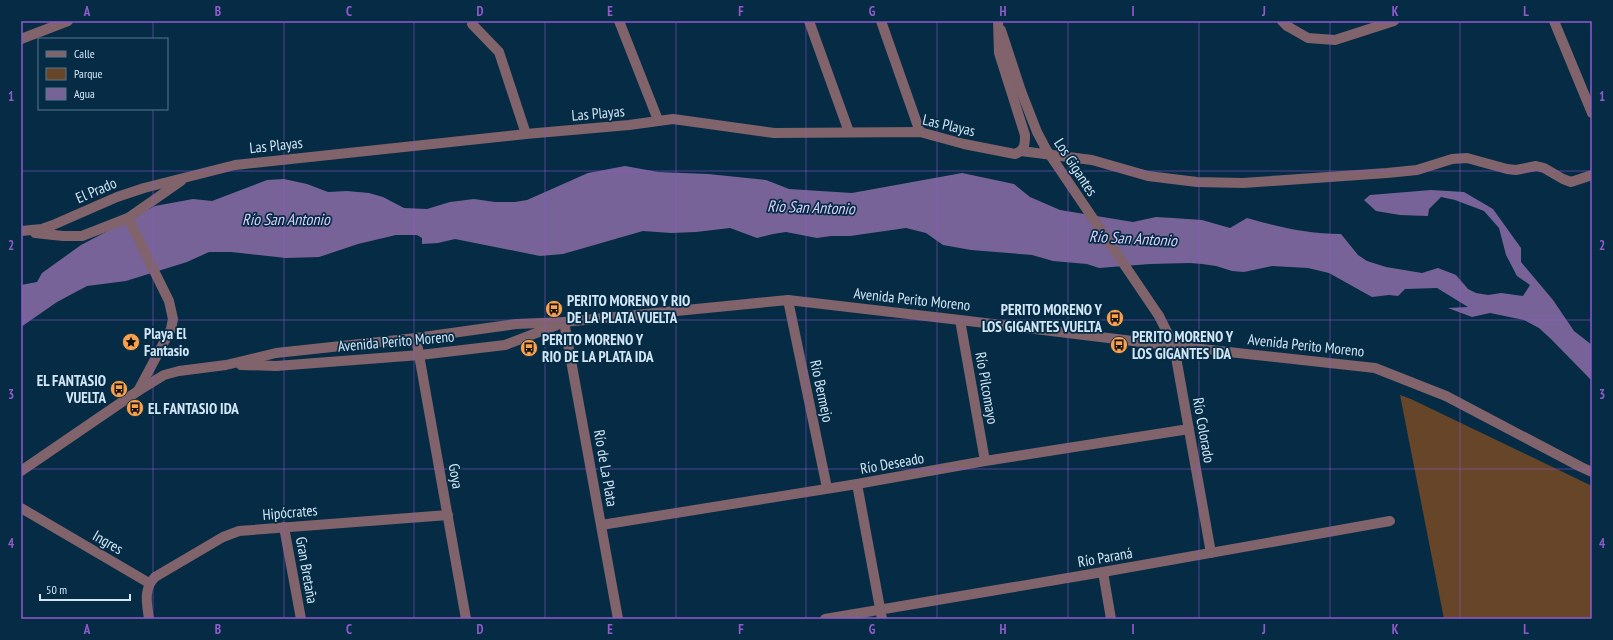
<svg xmlns="http://www.w3.org/2000/svg" width="1613" height="640" font-family="'PT Sans Narrow',sans-serif">
<style>
.green{fill:#664528}
.water{fill:#786399}
.lines{fill:none;stroke-linecap:round;stroke-linejoin:round}
.street{stroke:#80636b;stroke-width:10}
.street-bridge{stroke:#80636b;stroke-width:10}
.grid{fill:none;stroke:#915acd;stroke-width:1;stroke-opacity:0.55}
.labels{text-anchor:middle;dominant-baseline:central;stroke-width:3.5;stroke-linejoin:round;paint-order:stroke}
.street-label{font-size:15px;fill:#d2e6f6;stroke:#052c44}
.poi-label{font-size:15px;font-weight:bold;fill:#d2e6f6;stroke:#052c44;text-anchor:start}
.water-label{font-size:16px;font-style:italic;fill:#dfcdfe;stroke:#052c44}
.neatline{fill:none;stroke:#915acd;stroke-width:1.5}
.grid-label{font-size:13px;text-anchor:middle;font-weight:bold;fill:#915acd}
</style>
<rect width="100%" height="100%" fill="#052c44"/>
<path class="green" d="M1400,395l11,4 181,87v133h-148z"/>
<path class="water" d="M625,166l33,6 50,2 58,6 23,9 63,4 110,-20 52,11 16,13 30,13 73,12 23,-5 17,1 29,2 28,8 17,-10c31,9 62,16 94,16l17,21 9,6 19,6 36,6 16,-5 18,7 12,14 8,4 12,2 13,-2 22,3 7,-11 -13,-9 -11,-21 -7,-27 -15,-17 -29,-11 -14,-3 -12,12 -1,7 -28,-1 -24,-4 -12,-11 6,-5 61,-5 33,2 29,17 28,39v14l32,38 21,31 18,14v36l-41,-42 -12,-11 -15,-8 -34,-7 -18,4 -24,-9 20,-1 -31,-19 -32,1 -7,7 -9,-1 -17,2 -43,-24 -21,-5 -36,-2 -28,6 -12,-1 -16,-5 -14,-2 -12,-1 -40,1 -51,4 -12,-4 -34,-3 -21,-6 -61,-5 -28,-5 -17,-12 -20,-5 -56,8h-19l-14,2 -31,-6 -13,2 -16,4 -27,-10 -34,4 -25,1 -28,-2 -80,23 -23,2 -85,-17 -17,4 -16,1v-6l-5,-3h-21l-38,9 -39,13 -33,1 -55,-6h-22l-22,10 -61,19 -39,5 -30,16 -36,25v-42l16,-3 5,-9 39,-28 74,-39 38,-7 19,2 55,-21 17,-1 23,5 21,8 19,-1 22,2 14,4 21,11 23,1 23,-7 24,-3 21,3h20l12,-2 61,-27z"/>
<g class="lines">
<g class="street">
<path d="M619,21l39,99"/>
<path d="M809,21l40,111"/>
<path d="M881,21l39,111"/>
<path d="M1282,21l5,5 21,12 27,2 59,-19"/>
<path d="M1554,21l38,92"/>
<path d="M472,24l27,28 27,82"/>
<path d="M1001,30l20,61"/>
<path d="M21,39l47,-18"/>
<path d="M1021,151l71,9 56,16 49,6 46,1 144,-10 30,-3 35,-11 15,-1 40,11 9,1 20,-4 8,2 19,11 8,3 21,-7"/>
<path d="M21,231l21,-2 11,-4 64,-28 27,-9 91,-23 291,-31 103,-9 44,-6 101,14 146,-1 44,12 51,10c10,-4 10,-9 10,-19l-26,-82 -1,-32"/>
<path d="M35,233l28,3h19l46,-18"/>
<path d="M788,300l39,188"/>
<path d="M1159,316l15,30 37,207"/>
<path d="M960,320l25,141"/>
<path d="M564,322l54,297"/>
<path d="M416,338l50,281"/>
<path d="M241,365l35,1 144,-11 85,-10 52,-20"/>
<path d="M138,391l33,-62 2,-10 -4,-18 -41,-83 53,-37"/>
<path d="M21,471l117,-80 26,-16 15,-4 47,-6 50,-12 140,-15 100,-14 48,-2 224,-22 172,20 214,26 201,22 71,28 135,71 11,5"/>
<path d="M857,484l25,135"/>
<path d="M21,508l128,75"/>
<path d="M601,525l256,-41 128,-23 204,-32"/>
<path d="M284,527l17,92"/>
<path d="M1103,572l8,47"/>
<path d="M149,619c-2,-15 -6,-30 6,-42l68,-40 16,-6 209,-16"/>
<path d="M825,619l278,-47 287,-51"/>
</g>
<path class="street-bridge" d="M1021,91l16,41 9,17 113,167"/>
</g>
<path class="grid" d="M153,21v18M284,21v598M414,21v598M545,21v598M676,21v598M806,21v598M937,21v598M1068,21v598M1199,21v598M1330,21v598M1460,21v598M153,109v510M21,171h1571M21,320h1571M21,469h1571"/>
<defs>
<symbol id="bus-disc" viewBox="-11 -11 22 22"><circle r="9.5" fill="#f9a04c" stroke="#052c44"/><path d="M-5-6H5V4H4V6H2V4H-2V6H-4V4H-5ZM-3.5-4V0h7V-4ZM-3.5 1.2v1.5H-2V1.2ZM2 1.2v1.5H3.5V1.2Z" fill="#111"/></symbol>
<symbol id="sight-disc" viewBox="-11 -11 22 22"><circle r="9.5" fill="#f9a04c" stroke="#052c44"/><path d="M0-6L1.8-2.2L6-1.7L2.9 1.2L3.7 5.4L0 3.3L-3.7 5.4L-2.9 1.2L-6-1.7L-1.8-2.2Z" fill="#111"/></symbol>
</defs>
<g fill-rule="evenodd">
<use href="#bus-disc" x="544" y="299" width="20" height="20"/>
<use href="#bus-disc" x="1105" y="308" width="20" height="20"/>
<use href="#sight-disc" x="121" y="332" width="20" height="20"/>
<use href="#bus-disc" x="1109" y="335" width="20" height="20"/>
<use href="#bus-disc" x="519" y="338" width="20" height="20"/>
<use href="#bus-disc" x="109" y="379" width="20" height="20"/>
<use href="#bus-disc" x="125" y="398" width="20" height="20"/>
</g>
<g class="labels">
<g class="street-label">
<text transform="translate(598 113) rotate(-5)">Las Playas</text>
<text transform="translate(949 125) rotate(13)">Las Playas</text>
<text transform="translate(276 145) rotate(-6)">Las Playas</text>
<text transform="translate(1076 167) rotate(57)">Los Gigantes</text>
<text transform="translate(96 190) rotate(-23)">El Prado</text>
<text transform="translate(912 299) rotate(6)">Avenida Perito Moreno</text>
<text transform="translate(396 341) rotate(-5)">Avenida Perito Moreno</text>
<text transform="translate(1306 345) rotate(6)">Avenida Perito Moreno</text>
<text transform="translate(987 388) rotate(80)">Río Pilcomayo</text>
<text transform="translate(822 391) rotate(78)">Río Bermejo</text>
<text transform="translate(1204 430) rotate(80)">Río Colorado</text>
<text transform="translate(892 463) rotate(-10)">Río Deseado</text>
<text transform="translate(606 468) rotate(80)">Río de La Plata</text>
<text transform="translate(456 476) rotate(80)">Goya</text>
<text transform="translate(290 512) rotate(-5)">Hipócrates</text>
<text transform="translate(108 542) rotate(30)">Ingres</text>
<text transform="translate(1105 557) rotate(-10)">Río Paraná</text>
<text transform="translate(307 570) rotate(80)">Gran Bretaña</text>
</g>
<g class="poi-label">
<text x="567" y="300">PERITO MORENO Y RIO<tspan x="567" dy="17">DE LA PLATA VUELTA</tspan></text>
<text x="1102" y="309" text-anchor="end">PERITO MORENO Y<tspan x="1102" dy="17">LOS GIGANTES VUELTA</tspan></text>
<text x="144" y="333">Playa El<tspan x="144" dy="17">Fantasio</tspan></text>
<text x="1132" y="336">PERITO MORENO Y<tspan x="1132" dy="17">LOS GIGANTES IDA</tspan></text>
<text x="542" y="339">PERITO MORENO Y<tspan x="542" dy="17">RIO DE LA PLATA IDA</tspan></text>
<text x="106" y="380" text-anchor="end">EL FANTASIO<tspan x="106" dy="17">VUELTA</tspan></text>
<text x="148" y="408">EL FANTASIO IDA</text>
</g>
<g class="water-label">
<text transform="translate(811 207) rotate(2)">Río San Antonio</text>
<text x="286" y="219">Río San Antonio</text>
<text transform="translate(1133 238) rotate(3)">Río San Antonio</text>
</g>
</g>
<rect width="1613" height="640" fill="none" stroke="#052c44" stroke-width="44"/>
<rect x="38" y="38" width="130" height="72" fill="#052c44" stroke="#57768b"/>
<rect x="46" y="51" width="20" height="6" fill="#80636b" stroke="#57768b"/>
<text x="74" y="58" font-size="12" fill="#d2e6f6">Calle</text>
<rect x="46" y="68" width="20" height="12" fill="#664528" stroke="#57768b"/>
<text x="74" y="78" font-size="12" fill="#d2e6f6">Parque</text>
<rect x="46" y="88" width="20" height="12" fill="#786399" stroke="#57768b"/>
<text x="74" y="98" font-size="12" fill="#d2e6f6">Agua</text>
<path d="M40 594v6h90v-6" fill="none" stroke="#d2e6f6" stroke-width="2"/>
<text x="46" y="594" font-size="12" fill="#d2e6f6" stroke="#052c44" stroke-width="3" paint-order="stroke">50 m</text>
<rect x="22" y="22" width="1569" height="596" class="neatline"/>
<g class="grid-label">
<text x="87" y="16">A</text>
<text x="218" y="16">B</text>
<text x="349" y="16">C</text>
<text x="480" y="16">D</text>
<text x="610" y="16">E</text>
<text x="741" y="16">F</text>
<text x="872" y="16">G</text>
<text x="1003" y="16">H</text>
<text x="1133" y="16">I</text>
<text x="1264" y="16">J</text>
<text x="1395" y="16">K</text>
<text x="1526" y="16">L</text>
<text x="11" y="101">1</text>
<text x="1602" y="101">1</text>
<text x="11" y="250">2</text>
<text x="1602" y="250">2</text>
<text x="11" y="399">3</text>
<text x="1602" y="399">3</text>
<text x="11" y="548">4</text>
<text x="1602" y="548">4</text>
<text x="87" y="634">A</text>
<text x="218" y="634">B</text>
<text x="349" y="634">C</text>
<text x="480" y="634">D</text>
<text x="610" y="634">E</text>
<text x="741" y="634">F</text>
<text x="872" y="634">G</text>
<text x="1003" y="634">H</text>
<text x="1133" y="634">I</text>
<text x="1264" y="634">J</text>
<text x="1395" y="634">K</text>
<text x="1526" y="634">L</text>
</g>
</svg>
